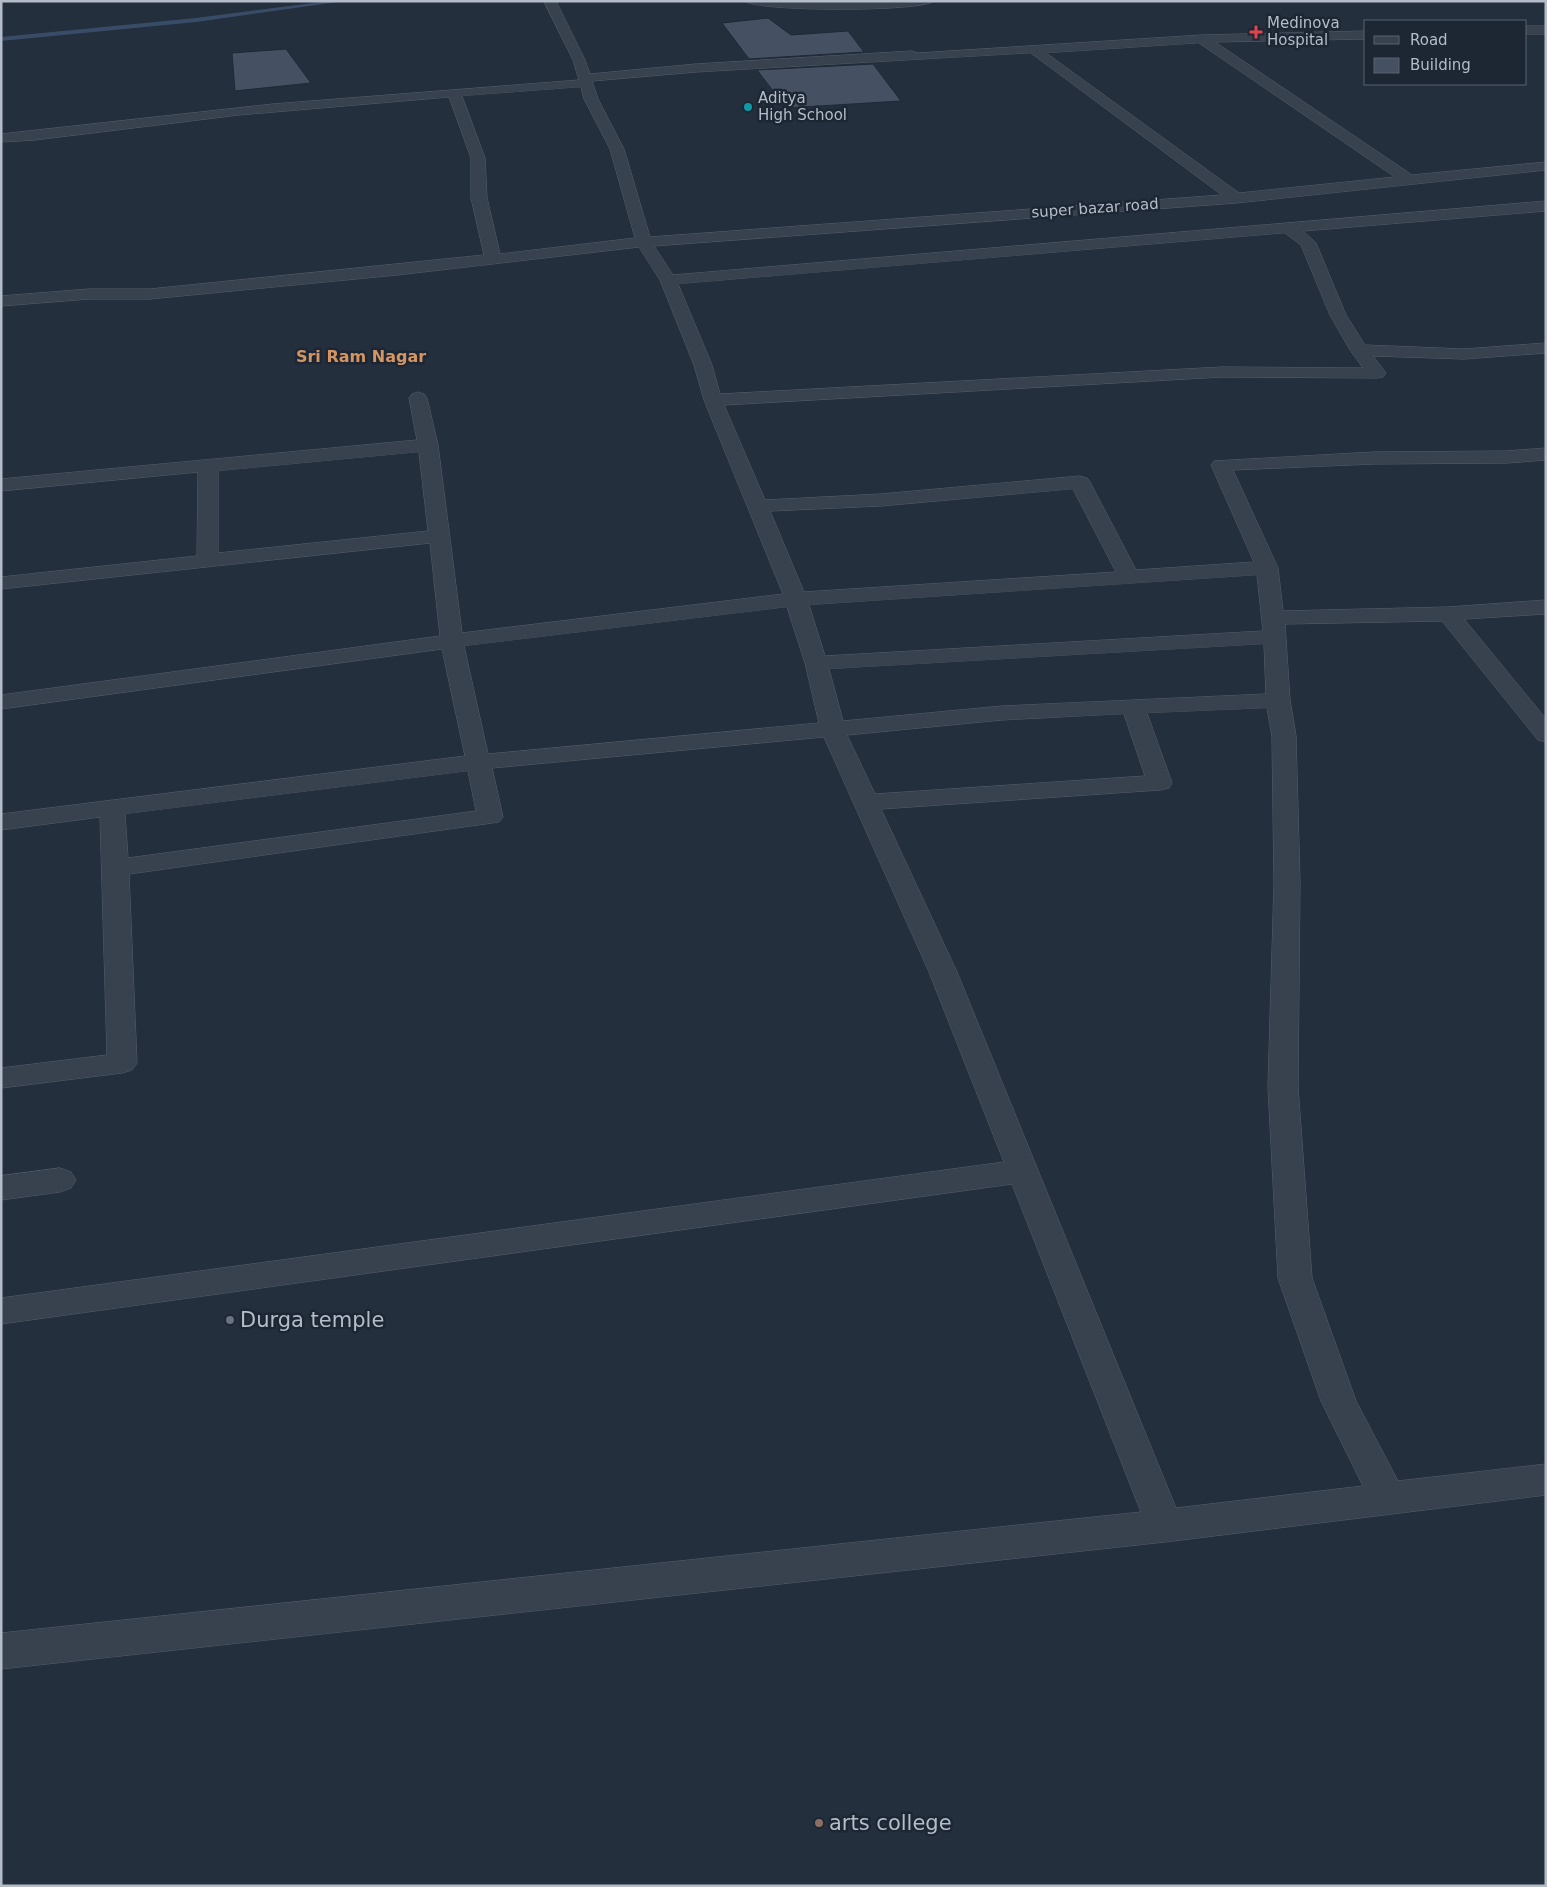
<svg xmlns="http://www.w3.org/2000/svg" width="1547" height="1887" font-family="'DejaVu Sans',sans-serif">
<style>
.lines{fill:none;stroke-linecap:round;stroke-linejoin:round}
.stream{fill:#394c67;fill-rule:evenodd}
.building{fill:#455162;stroke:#1f2835}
.minor-casing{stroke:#565f6c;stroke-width:1}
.minor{fill:#38414e;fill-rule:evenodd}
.health-dot{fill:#e0444e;stroke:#1d2633;stroke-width:2}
.culture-dot{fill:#0f9aa8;stroke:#1d2633;stroke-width:2}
.worship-dot{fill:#6b7280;stroke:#1d2633;stroke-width:2}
.education-dot{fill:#8d6e63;stroke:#1d2633;stroke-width:2}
.labels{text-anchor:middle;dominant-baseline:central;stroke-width:5;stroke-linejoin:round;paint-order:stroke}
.far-poi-label{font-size:15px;fill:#b4bcc9;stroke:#1d2633;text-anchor:start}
.far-street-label{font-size:15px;fill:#b4bcc9;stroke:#1d2633}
.far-neighbourhood-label{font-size:16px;font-weight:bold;fill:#d59563;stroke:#1d2633}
.near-poi-label{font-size:21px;fill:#b4bcc9;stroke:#1d2633;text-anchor:start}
</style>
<rect width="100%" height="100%" fill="#242f3e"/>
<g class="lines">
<path class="stream" d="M329,1h16l-149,21 -195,19v-4l195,-19z"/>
</g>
<g class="building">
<path d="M768,18l23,17 57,-4 16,21 -115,7 -27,-36z"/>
<path d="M286,49l25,34 -76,8 -3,-38z"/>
<path d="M873,64l28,37 -115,7 -29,-38z"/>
</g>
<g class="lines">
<defs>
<g id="minor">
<path d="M544,1h12l29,59 5,14 106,-10 216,-13 6,2 284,-18 164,-4v8l-151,3 197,133 134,-13v8l-310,33 -582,43 19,29 873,-74v10l-243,20 13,12 30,72 19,30 99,4 82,-6v10l-82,6 -91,-3 13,17 -3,4 -6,1 -155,-1 -498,28 41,95 116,-6 199,-18 7,2 3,4 46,88 118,-8 -43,-97 3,-4 160,-9 133,-1 39,-3v12l-39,3 -133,1 -141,6 45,98 5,43 165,-4 98,-7v14l-82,5 82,100v23l-8,-2 -96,-119 -157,3 5,76 6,36 4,147 -2,204 14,191 44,123 42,80 148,-17v31l-381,47 -1164,127v-36l1140,-121 -129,-328 -1011,140v-26l1003,-136 -75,-190 -105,-235 -332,31 11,49 -4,5 -370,52 8,189 -5,7 -10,3 -121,15v-20l106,-13 -7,-238 -99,13v-16l464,-58 -23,-107 -441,60v-14l439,-59 -10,-93 -429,46v-12l196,-21 1,-84 -197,19v-12l416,-39 -8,-42 3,-4 6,-2 6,2 3,4 11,47 24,188 321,-39 -79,-194 -10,-35 -34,-85 -21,-33 -242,28 -247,24h-61l-88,7v-10l88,-7h61l334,-34 -13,-57v-40l-22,-61 -210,18 -204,25 -34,2v-8l272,-30 306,-24 -6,-20zM1199,43l196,134 -156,16 -193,-140zM1031,53l191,142 -572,42 -26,-88 -26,-50 -6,-18 104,-9zM581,87l3,12 26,50 25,89 -135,16 -13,-56 -2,-40 -23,-62zM1285,233l16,12 29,70 20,35 13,18 -141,-1 -502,27 -8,-29 -34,-81zM419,452l9,79 -210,22v-82zM1073,489l43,83 -312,20 -34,-81 111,-5zM1257,575l6,56 -438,25 -16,-51zM787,607l18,56 14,60 -331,31 -24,-108zM1264,644l2,50 -264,12 -159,15 -14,-52zM1267,708l5,28 2,147 -6,204 10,191 43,123 42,85 -187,22 -219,-536 -76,-163 279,-19 9,-2 3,-5 -25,-70zM1124,714l21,62 -270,18 -28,-59 155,-15zM468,771l8,40 -348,47 -3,-44z"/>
<path d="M744,1h190c-12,11 -178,11 -190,0z"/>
<rect x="1526" y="26" width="20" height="8"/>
<path d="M60,1168l11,4 5,8 -5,8 -11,4 -59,8v-24z"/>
</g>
</defs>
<use href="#minor" class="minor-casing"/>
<use href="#minor" class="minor"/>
</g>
<path class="health-dot" d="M1253.5 24.5h5v5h5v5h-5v5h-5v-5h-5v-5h5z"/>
<circle class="culture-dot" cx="748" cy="107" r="5"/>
<circle class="worship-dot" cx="230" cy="1320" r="5"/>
<circle class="education-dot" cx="819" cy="1823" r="5"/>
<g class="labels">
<g class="far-poi-label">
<text x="1267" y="23">Medinova<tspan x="1267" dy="17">Hospital</tspan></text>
<text x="758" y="98">Aditya<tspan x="758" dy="17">High School</tspan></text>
</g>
<g class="far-street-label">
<text transform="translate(1095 208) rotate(-4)">super bazar road</text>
</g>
<g class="far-neighbourhood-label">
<text x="361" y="356">Sri Ram Nagar</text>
</g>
<g class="near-poi-label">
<text x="240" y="1320">Durga temple</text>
<text x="829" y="1823">arts college</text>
</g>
</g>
<rect width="1547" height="1887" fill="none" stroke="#b4bcc9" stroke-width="5"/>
<rect x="1364" y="20" width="162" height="65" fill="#1d2633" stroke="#59626f"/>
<rect x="1374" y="36" width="25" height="8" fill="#38414e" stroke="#59626f"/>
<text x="1410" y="45" font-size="15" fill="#b4bcc9">Road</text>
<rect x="1374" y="58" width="25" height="15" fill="#455162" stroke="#59626f"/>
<text x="1410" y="70" font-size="15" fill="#b4bcc9">Building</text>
</svg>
